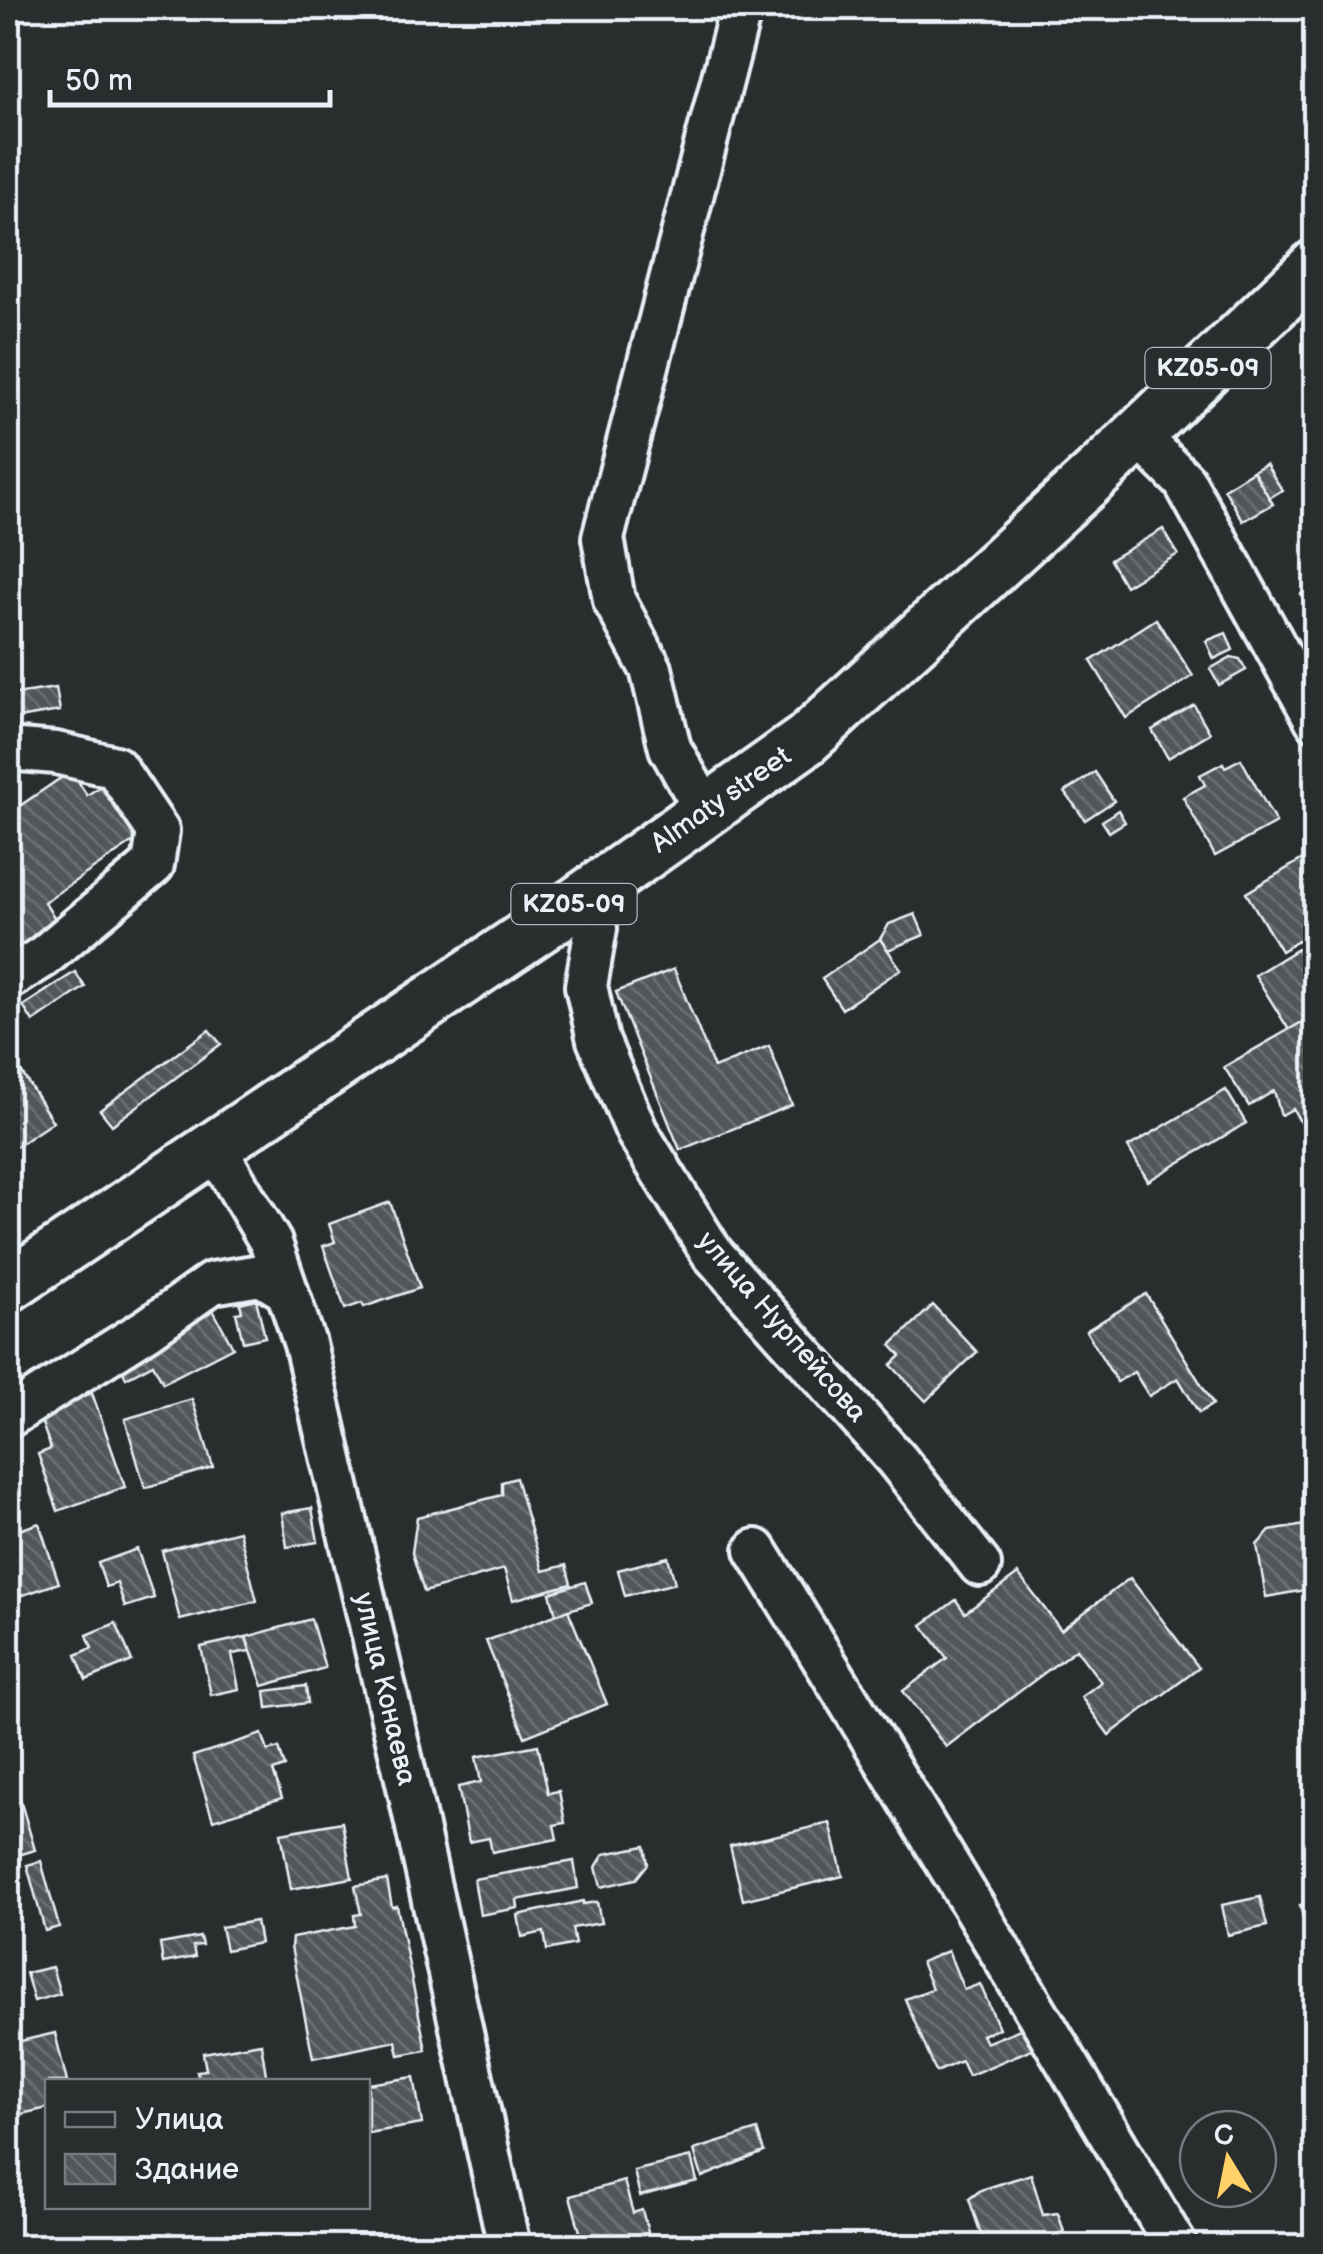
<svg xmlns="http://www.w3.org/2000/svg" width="1323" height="2254" font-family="'Balsamiq Sans',sans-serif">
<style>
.building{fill:url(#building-back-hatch);stroke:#e8f1f8;stroke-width:2.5}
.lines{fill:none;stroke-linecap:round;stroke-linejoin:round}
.minor-casing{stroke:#e8f1f8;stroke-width:48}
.major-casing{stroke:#e8f1f8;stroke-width:58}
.minor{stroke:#2a2d2e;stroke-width:40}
.major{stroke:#2a2d2e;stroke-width:50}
.labels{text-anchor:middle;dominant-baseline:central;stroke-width:10;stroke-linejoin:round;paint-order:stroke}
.shield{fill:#2a2d2e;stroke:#afb6bb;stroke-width:2.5}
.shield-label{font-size:25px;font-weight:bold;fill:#e8f1f8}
.street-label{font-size:28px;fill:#e8f1f8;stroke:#2a2d2e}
</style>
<defs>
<pattern id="building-back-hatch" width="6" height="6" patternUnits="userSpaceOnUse" patternTransform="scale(2.5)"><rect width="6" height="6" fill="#535759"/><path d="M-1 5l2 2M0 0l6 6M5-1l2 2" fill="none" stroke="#6c7072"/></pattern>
</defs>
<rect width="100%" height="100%" fill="#2a2d2e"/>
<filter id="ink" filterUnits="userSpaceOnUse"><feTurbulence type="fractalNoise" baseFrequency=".01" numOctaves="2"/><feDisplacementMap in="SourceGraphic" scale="20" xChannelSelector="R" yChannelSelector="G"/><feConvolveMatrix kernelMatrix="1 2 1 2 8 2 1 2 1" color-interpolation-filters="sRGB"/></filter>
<g filter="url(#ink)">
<g class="building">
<path d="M1266,464l16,26 -13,8 -16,-27z"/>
<path d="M1253,471l20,33 -30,17 -19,-32z"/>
<path d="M1163,529l15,25 -53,32 -15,-26z"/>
<path d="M1316,586v26l-5,2 -10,-20z"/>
<path d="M1156,619l37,57 -67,42 -35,-57z"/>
<path d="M1226,633l7,17 -19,9 -8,-18z"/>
<path d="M1231,657l9,2 6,11 -27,15 -9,-16z"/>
<path d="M56,688l4,23 -48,8 -3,-24z"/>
<path d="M1194,705l16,28 -42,25 -16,-28z"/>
<path d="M1241,759l35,64 -61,33 -32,-59 22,-12 -5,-10 23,-12 2,4z"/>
<path d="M71,771l16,24 16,-10 36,53 -95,64 16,24 -52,35v-147z"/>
<path d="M1095,772l19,29 -29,19 -20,-28z"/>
<path d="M1118,810l7,12 -16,10 -7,-11z"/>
<path d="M1316,851v68l-7,4 1,11 -29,17 -35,-58z"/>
<path d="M915,914l9,21 -36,15 -8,-11 9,-15z"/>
<path d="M1315,938l1,76 -27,16 -34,-55z"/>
<path d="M880,939l21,30 -59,40 -20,-30z"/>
<path d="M674,969l40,99 55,-22 23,59 -112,45 -64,-158z"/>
<path d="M75,972l10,15 -52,35 -10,-16z"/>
<path d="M1316,1014v135l-1,1 -22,-41 -12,6 -7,-24 -25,15 -25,-39z"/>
<path d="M209,1030l12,14 -109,81 -12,-15z"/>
<path d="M8,1051l45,71 -45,30z"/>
<path d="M1226,1090l20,33 -98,58 -20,-34z"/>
<path d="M390,1202l30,86 -56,19 -2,-4 -17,6 -22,-63 12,-4 -6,-18z"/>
<path d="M1146,1294l67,110 -14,9 -21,-35 -29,18 -15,-24 -17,10 -31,-51z"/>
<path d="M256,1299l9,38 -22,5 -7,-29 6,-1 -2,-9z"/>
<path d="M933,1305l44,47 -51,49 -35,-36 10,-9 -10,-11z"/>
<path d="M213,1310l20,37 -70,36 -10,-19 -27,14 -9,-18z"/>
<path d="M92,1393l33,94 -67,24 -20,-57 13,-5 -13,-37z"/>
<path d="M192,1399l21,68 -68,21 -20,-69z"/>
<path d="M516,1478l27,93 23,-6 5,19 -58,16 -9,-31 -80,23 -12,-39 5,-36 85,-22v-13z"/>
<path d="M312,1508l6,34 -31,5 -5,-34z"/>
<path d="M39,1523l20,60 -51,17v-66z"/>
<path d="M1316,1523v65l-50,9 -9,-52 13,-14z"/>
<path d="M239,1531l18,70 -77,19 -18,-69z"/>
<path d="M137,1549l17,49 -29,9 -8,-24 -11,4 -8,-24z"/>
<path d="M668,1557l7,26 -50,13 -7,-26z"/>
<path d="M1018,1574l43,56 69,-52 69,90 -90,67 -28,-38 20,-15 -25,-33 -130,98 -43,-56 44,-33 -25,-33 34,-25 9,13z"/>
<path d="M585,1582l7,21 -36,11 -6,-21z"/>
<path d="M568,1610l39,94 -82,33 -39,-96z"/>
<path d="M311,1619l14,49 -62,18 -17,-49z"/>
<path d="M116,1623l16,38 -46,19 -10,-25 16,-7 -5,-13z"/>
<path d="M246,1637l4,14 -18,3 7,35 -28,6 -10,-48z"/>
<path d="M306,1686l2,17 -41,5 -2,-17z"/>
<path d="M262,1734l6,17 11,-3 6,19 -12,4 9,27 -69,22 -20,-64z"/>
<path d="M538,1745l10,48 11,-2 6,32 -11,2 3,14 -65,13 -3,-14 -20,4 -11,-55 23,-5 -5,-25z"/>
<path d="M16,1786l19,64 -16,5 -11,-40v-26z"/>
<path d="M342,1822l10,56 -61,11 -10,-56z"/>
<path d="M830,1823l13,53 -100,24 -13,-54z"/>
<path d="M645,1846l3,18 -12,15 -35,8 -5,-20 8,-13z"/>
<path d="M41,1861l18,66 -14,4 -18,-66z"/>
<path d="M574,1861l4,27 -61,12 1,8 -38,7 -6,-36z"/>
<path d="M387,1880l5,27 5,-1 29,144 -27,5 -3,-14 -83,17 -22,-111 1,-9 63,-12 -1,-11 7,-1 -6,-28z"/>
<path d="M1260,1897l7,29 -39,9 -6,-30z"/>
<path d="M583,1901v3l14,-2 4,21 -29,5 3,16 -28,6 -3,-18 -22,5 -4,-22z"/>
<path d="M1316,1902v44l-6,2 -10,-43z"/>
<path d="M256,1921l4,22 -34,7 -5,-23z"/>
<path d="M200,1937l2,8 -9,1 2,11 -32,6 -3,-19z"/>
<path d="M948,1951l16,39 16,-6 19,44 -17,7 4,8 39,-16 9,21 -66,28 -7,-15 -25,11 -31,-73 27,-10 -11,-27z"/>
<path d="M52,1967l8,27 -26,7 -8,-28z"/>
<path d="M55,2033l12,49h-19v26l-40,9v-73z"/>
<path d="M261,2043l6,38 -68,1 -2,-11 9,-1 -3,-17z"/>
<path d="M414,2077l8,47 -54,9v-49z"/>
<path d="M757,2130l7,22 -62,25 -8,-27z"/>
<path d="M691,2157l6,24 -57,15 -6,-25z"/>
<path d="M1031,2174l12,41 15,-2 6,19 -7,2 4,12h-76l-16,-47 12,-9z"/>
<path d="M624,2181l9,32 9,-3 9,33 -11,3h-56l-14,-50z"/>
<path d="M762,2232l4,14h-22l-2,-8z"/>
<path d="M742,2238l2,8h-30z"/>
</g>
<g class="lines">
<defs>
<g id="minor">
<path d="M1138,435l46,46 132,239"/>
<path d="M8,749l48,4 59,14 43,64 -5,34 -110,92 -35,22"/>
<path d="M705,810l-35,-62 -19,-79 -37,-69 -11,-62 138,-530"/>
<path d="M579,901l17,27 -10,58 12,54 39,92 75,121 185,207 83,105"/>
<path d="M215,1148l56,95 34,101 104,447 100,455"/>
<path d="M8,1417l141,-89 63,-45 49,-8 26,16"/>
<path d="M756,1550c143,231 282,463 420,696"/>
</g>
<path id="major" d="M8,1286l571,-385 227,-161 295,-270 215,-205"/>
</defs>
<use href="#minor" class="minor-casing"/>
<use href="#major" class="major-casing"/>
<use href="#minor" class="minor"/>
<use href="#major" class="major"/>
</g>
</g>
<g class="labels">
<g class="shield">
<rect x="1145.5" y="348" width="125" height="40" rx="8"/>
<rect x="511.5" y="884" width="125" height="40" rx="8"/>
</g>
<g class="shield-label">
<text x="1208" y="368">KZ05-09</text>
<text x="574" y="904">KZ05-09</text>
</g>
<g class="street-label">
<text transform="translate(721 800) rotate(-35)">Almaty street</text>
<text transform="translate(782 1327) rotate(49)">улица Нурпейсова</text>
<text transform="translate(385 1689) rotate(77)">улица Конаева</text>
</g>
</g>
<rect width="1323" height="2254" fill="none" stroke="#2a2d2e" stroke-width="40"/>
<rect x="20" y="20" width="1283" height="2214" fill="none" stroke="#e8f1f8" stroke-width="4" filter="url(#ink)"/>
<rect x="45" y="2079" width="325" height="130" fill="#2a2d2e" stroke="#767b7f" stroke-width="2.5"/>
<rect x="65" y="2112" width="50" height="15" fill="#2a2d2e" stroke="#767b7f" stroke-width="2.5"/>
<text x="135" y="2129" font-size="30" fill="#e8f1f8">Улица</text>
<rect x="65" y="2154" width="50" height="30" fill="url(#building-back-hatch)" stroke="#767b7f" stroke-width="2.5"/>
<text x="135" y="2179" font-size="30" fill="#e8f1f8">Здание</text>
<g transform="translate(1228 2159) rotate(350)"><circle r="48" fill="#2a2d2e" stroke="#767b7f" stroke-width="2.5"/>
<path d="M0-8L18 38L0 25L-18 38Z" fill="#ffd166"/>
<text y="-15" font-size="28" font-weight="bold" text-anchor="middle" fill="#e8f1f8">С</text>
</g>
<path d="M50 90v15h280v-15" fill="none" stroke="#e8f1f8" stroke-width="5"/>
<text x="65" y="90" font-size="30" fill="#e8f1f8" stroke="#2a2d2e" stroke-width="8" paint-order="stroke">50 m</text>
</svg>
